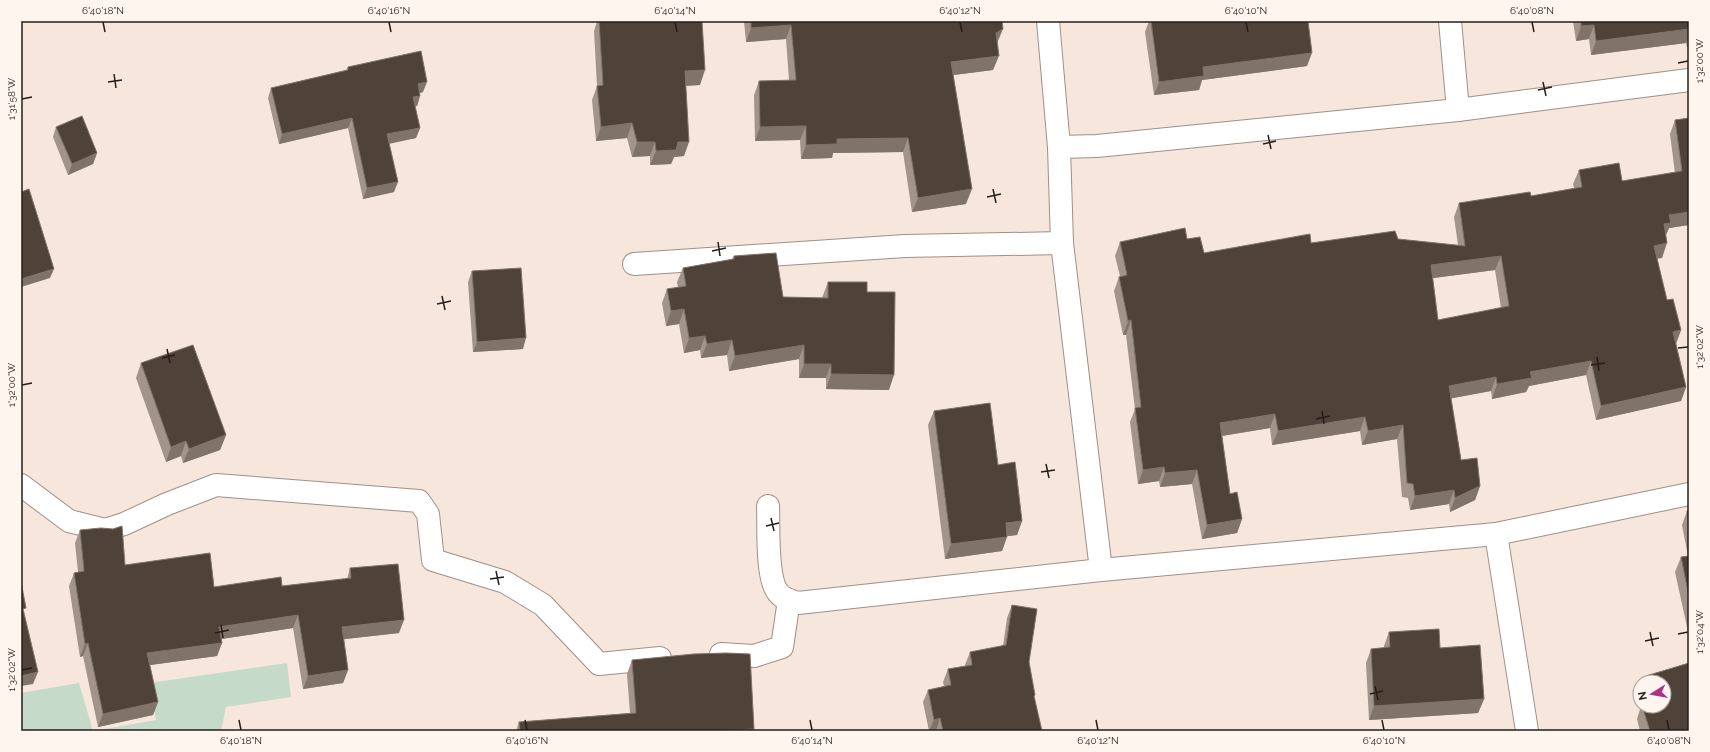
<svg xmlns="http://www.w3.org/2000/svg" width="1710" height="752" font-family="Raleway,sans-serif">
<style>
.green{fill:#c6dac9}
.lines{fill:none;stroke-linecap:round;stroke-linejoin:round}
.street-casing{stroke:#9f9086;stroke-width:24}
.street{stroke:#fff;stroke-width:22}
.wall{fill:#a2948a;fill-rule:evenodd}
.shaded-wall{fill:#80736a}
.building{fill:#4e4239;stroke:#80736a;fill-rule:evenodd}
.ticks{fill:none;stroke:#241e1b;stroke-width:1.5}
.neatline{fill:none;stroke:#241e1b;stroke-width:1.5}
.ticks-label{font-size:10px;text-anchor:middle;fill:#241e1b}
</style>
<rect width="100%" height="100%" fill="#f6e6db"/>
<path class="green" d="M287,663l4,34 -65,10 -5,24h-200v-38l58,-10 14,48 63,-11 -7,-37z"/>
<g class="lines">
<defs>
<g id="street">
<path d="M1048,21l11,126 38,-1 361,-36 231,-30"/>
<path d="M1450,21l8,89"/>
<path d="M1059,147l3,96 39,327"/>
<path d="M634,264l271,-18 157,-3"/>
<path d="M21,485l48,36 36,9 19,-6 43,-20 49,-19 203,16 9,13 5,46 72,22 38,23 56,59 61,-6"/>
<path d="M768,506c1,21 -2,69 9,85 4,7 13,10 21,12l303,-33 395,-36 193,-40"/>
<path d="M1496,534l31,197"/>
<path d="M721,654l33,2 28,-9 7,-47"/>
</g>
</defs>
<use href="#street" class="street-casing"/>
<use href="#street" class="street"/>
</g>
<g class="wall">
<path d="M597,21h105l-2,64 -14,1 -2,70 -10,1 -3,7 -21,1v-9l-18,1 -5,-19 -31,3 -4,-41 5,-14 -3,-55z"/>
<path d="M744,21h258l-5,22 -4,27 -40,5 13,129 -54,8 -9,-60 -70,1 -1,5 -31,1 -1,-19 -45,1 -1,-46 5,-14 30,-1 -3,-41 -40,3z"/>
<path d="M1149,21h159l-1,45 -105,14 -3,10 -45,5 -9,-63z"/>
<path d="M1573,21h116v26h-2l-1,-4 -95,12 -2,-16 -13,2z"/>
<path d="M348,67l75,25 -3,1v3l-3,10h-2l5,22 -4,10 -27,5 5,49 -31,7 -15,-71 -69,16 -11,-46 3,-10 75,-18z"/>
<path d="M1689,118v107l-20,3 -3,7 -4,23h-5l10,42 14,30 -5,13 10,44 -5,14 -85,19 -10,-45 -57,11 -3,6 -34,7 -1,-8 -40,7 10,62 19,26 -5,14 -25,12 -1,-8 -39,6 -2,-12 -6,-1 -5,-58 -35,6 -2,-14 -88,14 -2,-17 -48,8 8,58 12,25 -5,14 -35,6 -10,-55 -32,3 -1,-6 -21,3 -8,-62 5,-13 -9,-74h-3l-9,-44 5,-14 1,-1 -5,-20 5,-14 67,-3 17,14 107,-10 87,-4 60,6 -4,-28 5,-14 72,-7 43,-8 -1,-4 6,-14 43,11 53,-8 -5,-39 5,-14zM1495,270l6,38 -63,12 -5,-42z"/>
<path d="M56,127l41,26 -4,11 -25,11 -15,-38z"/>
<path d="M734,256l49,41 39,1 6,-16 39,10 22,98 -63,-1v-11h-27v-19l-70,12 -2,-16 -26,3 -1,-8 -16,3 -5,-29 -13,2 -4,-23 5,-14 11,-2 -1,-5 6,-14 49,-9z"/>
<path d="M472,271l51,78 -50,3 -5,-70z"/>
<path d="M141,363l85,72 -6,15 -37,13 -2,-7 -15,6 -30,-84z"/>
<path d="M934,411l64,54 24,56 -5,14 -10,1 -5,15 -57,8 -17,-134z"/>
<path d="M1687,511l2,9v116l-14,-64 6,-15 7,-1 -6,-31z"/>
<path d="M80,530l45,35 89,22 68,-1 65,-7 3,-11 49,65 -55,6 4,31 -5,13 -40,6 -10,-61 -72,11 1,4 -5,13 -67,9 8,37 -5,13 -55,12 -15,-71 -3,1 -11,-71 5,-13 4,-1 -3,-29z"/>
<path d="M1012,605l17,57 5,36 8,33h-113l-6,-29 5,-12 16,-4 -1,-4 5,-13 17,-3v-1l5,-13 33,-6 4,-28z"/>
<path d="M1389,632l51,16 44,51 -6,14 -109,7 -3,-57 5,-14 13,-1v-2z"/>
<path d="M632,660l122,69 -1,2h-237l3,-9 111,-9 -3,-39z"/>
<path d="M1689,663v68h-49l-3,-12 4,-13h23v-24h-20l2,-6z"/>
</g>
<g class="shaded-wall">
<path d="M791,25l-5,14 -40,3 5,-14z"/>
<path d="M1594,25l-5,14 -13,2 5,-15z"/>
<path d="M1003,29l-6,14 -1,-10z"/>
<path d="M1689,29v6l-3,8 -95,12 5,-14z"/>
<path d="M1689,41v6h-2z"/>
<path d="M1312,53l-5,13 -105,14 -3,10 -45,5 5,-13 44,-15z"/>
<path d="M999,56l-6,14 -47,6 5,-14z"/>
<path d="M705,70l-5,15 -20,1 5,-15z"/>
<path d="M427,82l-4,10 -8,2 3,-10z"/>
<path d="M420,96l-3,10 -8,1 4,-10z"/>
<path d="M352,118l-4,10 -69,16 3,-10z"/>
<path d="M632,123l-5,15 -31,3 5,-14z"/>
<path d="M806,126l-6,14 -45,1 5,-14z"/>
<path d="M420,128l-4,10 -32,7 3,-11z"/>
<path d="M908,138l-5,14 -70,1 -1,5 -31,1 5,-14 31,-6z"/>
<path d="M637,142h18l-5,14 -18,1z"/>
<path d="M678,142h11l-5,14 -10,1 -3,7 -21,1 6,-14z"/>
<path d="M97,153l-4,11 -25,11 4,-11z"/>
<path d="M398,182l-4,10 -31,7 4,-11z"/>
<path d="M972,189l-6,15 -54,8 6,-14z"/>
<path d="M1689,212v13l-20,3 -4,9 -1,-13 5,-9z"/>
<path d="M1667,243l-5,15 -13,2 5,-14z"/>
<path d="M1501,256l-6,14 -69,9 5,-14z"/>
<path d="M54,269l-4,9 -29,9v-8z"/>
<path d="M684,309l-5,15 -13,2 5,-15z"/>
<path d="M1131,320l-5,15h-3l5,-14z"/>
<path d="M1681,330l-5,14 -3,-12z"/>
<path d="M705,336l-5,14 -16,3 5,-15z"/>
<path d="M526,338l-3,11 -50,3 4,-10z"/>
<path d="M732,340l-5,15 -26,3 6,-14z"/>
<path d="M804,345l-5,14 -70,12 6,-15z"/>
<path d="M1591,361l-5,14 -57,11 -3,6 -34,7 5,-15 33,-12z"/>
<path d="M804,364h27l-5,14h-27z"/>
<path d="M831,374l63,1 -5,15 -63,-1z"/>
<path d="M1496,377l-5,14 -48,9 6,-14z"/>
<path d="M1686,387l-5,14 -85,19 5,-14z"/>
<path d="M1275,414l-5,14 -55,9 5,-14z"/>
<path d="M1365,417l-5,14 -88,14 6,-14z"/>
<path d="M1403,425l-6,14 -35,6 6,-14z"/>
<path d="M226,435l-6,15 -37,13 6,-14z"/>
<path d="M186,441l-5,15 -15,6 5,-15z"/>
<path d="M1164,467l-5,14 -21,3 5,-14z"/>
<path d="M1197,470l-5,14 -32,3 5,-14z"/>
<path d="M1480,486l-5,14 -25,12 5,-14z"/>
<path d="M1454,490l-5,14 -39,6 5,-14z"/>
<path d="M1242,519l-5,14 -35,6 5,-14z"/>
<path d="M1022,521l-5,14 -17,2 6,-14z"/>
<path d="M1007,537l-5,14 -57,8 6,-15z"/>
<path d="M298,615l-5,13 -78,12 4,-13z"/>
<path d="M404,620l-5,13 -62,7 5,-13z"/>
<path d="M88,643l-5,13 -3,1 5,-13z"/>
<path d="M222,643l-5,13 -74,10 4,-13z"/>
<path d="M348,670l-5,13 -40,6 5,-13z"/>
<path d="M38,672l-5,12 -12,2v-10z"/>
<path d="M1484,699l-6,14 -109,7 5,-14z"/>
<path d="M158,702l-5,13 -55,12 5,-13z"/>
<path d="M940,718l-4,13h-7l5,-11z"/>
<path d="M754,729l-1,2h-39z"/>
</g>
<g class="building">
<path d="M599,21h103l3,49 -20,1 4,71h-11l-2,8 -20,1 -1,-9h-18l-5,-19 -31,4 -4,-41 6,-1z"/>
<path d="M751,21h251l1,8 -7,4 3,23 -48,6 21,127 -54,9 -10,-60 -71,1v5l-31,1v-19l-46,1 -1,-46 37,-1 -5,-55 -40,3z"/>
<path d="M1151,21h157l4,32 -109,14 1,9 -45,6z"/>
<path d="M1581,21h108v8l-93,12 -2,-16 -13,1z"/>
<path d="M421,51l6,31 -9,2 2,12 -7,1 7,31 -33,6 11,48 -31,6 -15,-70 -70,16 -11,-46 77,-18v-3z"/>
<path d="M82,116l15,37 -25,11 -16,-37z"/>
<path d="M1689,118v94l-20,3 2,8 -7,1 3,19 -13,3 13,54 6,-1 8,31 -8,2 13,55 -85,19 -10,-45 -61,11 2,6 -35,6 -1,-7 -47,9 12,74 16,-2 3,28 -25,12 -1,-8 -39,6 -2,-12 -6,-1 -4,-58 -35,6 -3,-14 -87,14 -3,-17 -55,9 10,71 7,-2 5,27 -35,6 -10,-55 -32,3 -1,-6 -21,3 -8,-62 6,-1 -10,-87 -3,1 -9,-44 8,-2 -7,-33 65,-14 2,11 13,-2 4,16 106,-19 1,9 84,-12 3,8 67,7 -6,-43 71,-11 1,4 51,-9 -3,-17 40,-7 3,18 60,-10 -7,-51zM1501,256l8,50 -71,14 -7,-55z"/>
<path d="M29,189l25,80 -33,10v-87z"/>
<path d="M776,253l7,44 45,1v-16h39v10h28l-1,83 -63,-1v-10h-27v-19l-69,11 -3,-16 -25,4 -2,-8 -16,2 -5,-29 -13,2 -4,-22 19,-3 -3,-18 51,-9v-3z"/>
<path d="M521,268l5,70 -49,4 -5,-71z"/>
<path d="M193,345l33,90 -37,14 -3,-8 -15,6 -30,-84z"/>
<path d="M990,403l8,62 17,-3 7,59 -16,2 1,14 -56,7 -17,-133z"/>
<path d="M1687,511h2v9z"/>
<path d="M122,526l3,39 85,-12 4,34 67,-10 1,9 69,-8 -1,-10 48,-4 6,56 -62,7 6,43 -40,6 -10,-61 -79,12 3,16 -75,10 11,49 -55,12 -15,-71 -3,1 -11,-71 10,-2 -4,-41 21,-2 12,1z"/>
<path d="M1689,556v41l-8,-40z"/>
<path d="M21,582l5,26 -3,1 15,63 -17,4z"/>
<path d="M1012,605l25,4 -8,53 6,33 -1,1 8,35h-99l-3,-13 -6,2 -6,-30 23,-5 -3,-16 24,-4 -2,-13 36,-7z"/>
<path d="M1439,629l1,19 40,-3 4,54 -110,7 -3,-57 19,-2 -1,-15z"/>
<path d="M726,653l24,1 4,75 -40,2h-194l-1,-9 117,-9 -4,-53 62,-6z"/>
<path d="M1689,663v68h-39l-8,-25h22v-24h-17l-1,-6z"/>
</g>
<path class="ticks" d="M103,22l2,10M389,22l2,10M675,22l2,10M960,22l2,10M1246,22l2,10M1532,22l2,10M1678,63l10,-2M114,74l2,14M108,82l14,-2M1543,82l3,14M1538,90l14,-3M22,99l10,-2M1268,135l3,14M1263,144l13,-3M993,189l3,14M987,197l14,-3M718,242l2,14M712,251l14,-3M442,296l3,14M437,304l14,-3M1678,348l10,-1M167,349l3,14M1597,357l2,14M162,358l13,-3M1591,365l14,-2M22,385l10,-2M1322,411l2,13M1316,419l14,-3M1046,464l3,14M1041,472l14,-2M771,518l3,13M766,526l13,-3M496,571l3,14M490,579l14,-2M221,625l2,13M1650,632l3,14M215,633l14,-3M1678,634l10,-2M1645,641l14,-3M22,670l10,-2M1375,686l3,14M1370,694l13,-3M239,720l2,10M525,720l2,10M810,720l2,10M1096,720l2,10M1382,720l2,10M1667,720l2,10"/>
<rect width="1710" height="752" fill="none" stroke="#fef5ee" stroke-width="44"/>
<g transform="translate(1652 694) rotate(259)"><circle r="19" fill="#fef5ee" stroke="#a79f9a"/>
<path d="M0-3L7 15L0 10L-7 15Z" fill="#ab348a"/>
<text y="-6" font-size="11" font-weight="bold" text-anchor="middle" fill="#241e1b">N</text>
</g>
<rect x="22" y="22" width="1666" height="708" class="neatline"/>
<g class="ticks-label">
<text x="103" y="14">6°40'18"N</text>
<text x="389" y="14">6°40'16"N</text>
<text x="675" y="14">6°40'14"N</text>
<text x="960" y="14">6°40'12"N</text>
<text x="1246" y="14">6°40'10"N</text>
<text x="1532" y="14">6°40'08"N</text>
<text transform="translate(1699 61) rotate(-90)" y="4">1°32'00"W</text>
<text transform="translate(11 99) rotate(-90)" y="4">1°31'58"W</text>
<text transform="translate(1699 347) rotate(-90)" y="4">1°32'02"W</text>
<text transform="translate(11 385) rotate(-90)" y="4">1°32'00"W</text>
<text transform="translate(1699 632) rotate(-90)" y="4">1°32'04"W</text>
<text transform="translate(11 670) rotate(-90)" y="4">1°32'02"W</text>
<text x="241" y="744">6°40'18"N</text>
<text x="527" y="744">6°40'16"N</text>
<text x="812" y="744">6°40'14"N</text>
<text x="1098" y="744">6°40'12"N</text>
<text x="1384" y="744">6°40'10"N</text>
<text x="1669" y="744">6°40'08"N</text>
</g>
</svg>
